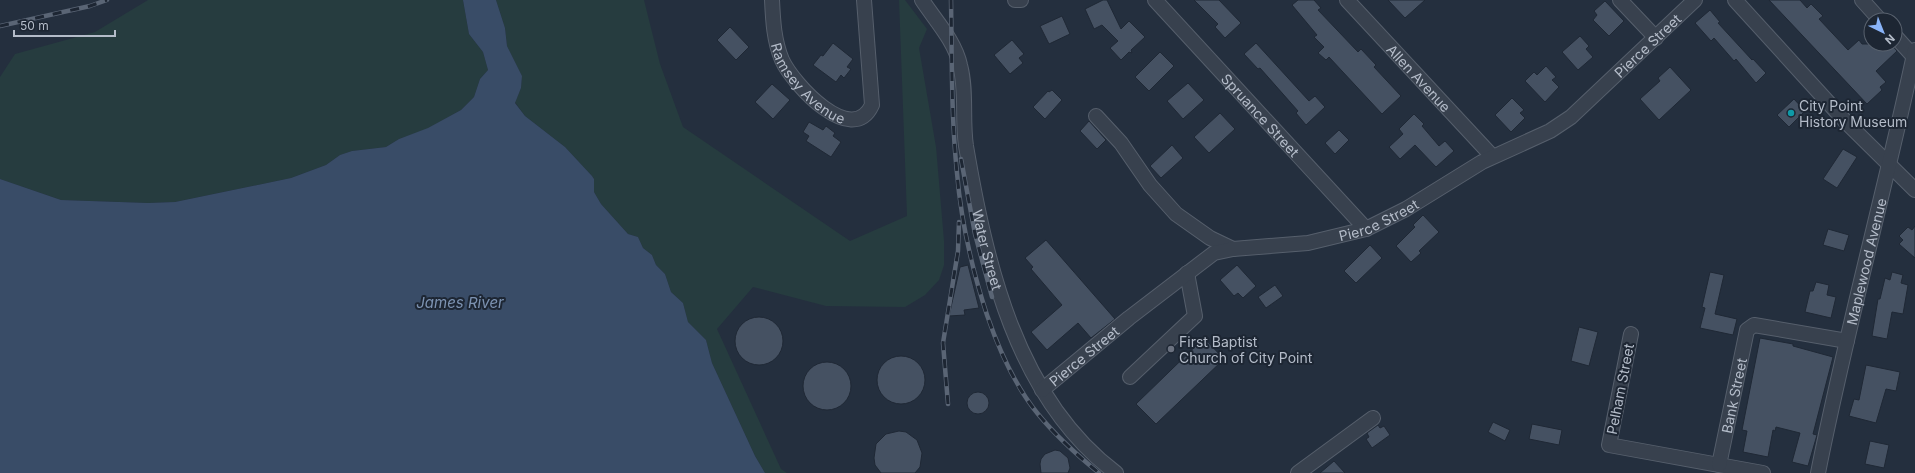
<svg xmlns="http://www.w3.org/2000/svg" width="1915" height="473" font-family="Inter,sans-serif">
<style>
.green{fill:#263c3f}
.water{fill:#394c67}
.building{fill:#455162;stroke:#1f2835}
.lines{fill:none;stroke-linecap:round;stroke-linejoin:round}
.minor-casing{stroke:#565f6c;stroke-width:16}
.minor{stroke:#38414e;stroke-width:14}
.rail-casing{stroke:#5a6575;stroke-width:4.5}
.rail{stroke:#1d2633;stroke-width:3;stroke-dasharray:9;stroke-linecap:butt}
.culture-dot{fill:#0f9aa8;stroke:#1d2633;stroke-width:1.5}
.worship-dot{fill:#6b7280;stroke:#1d2633;stroke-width:1.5}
.labels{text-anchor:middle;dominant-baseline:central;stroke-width:4;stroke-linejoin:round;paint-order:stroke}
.street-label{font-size:14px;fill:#b4bcc9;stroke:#1d2633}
.poi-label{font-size:14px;fill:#b4bcc9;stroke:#1d2633;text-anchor:start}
.water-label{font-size:15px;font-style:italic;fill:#7c92b1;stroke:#1d2633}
</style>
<rect width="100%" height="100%" fill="#242f3e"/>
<g class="green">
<path d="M148,0h315l6,34 14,18 5,18 -8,9 -6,18 -13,13 -34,19 -28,10 -13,8 -34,4 -12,4 -14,10 -35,13 -116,24 -27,1 -87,-3 -61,-21v-102l15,-23 80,-22z"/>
<path d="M496,0h148l16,64 23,63 167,114 57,-25 -8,-216h6l22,29 -8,19 17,99 8,94v24l-5,15 -14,15 -20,12 -79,-1 -73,-19 -36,42 64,140 6,4h-22l-10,-17 -43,-93 -6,-23 -18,-18 -5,-19 -12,-11 -6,-18 -9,-9 -4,-10 -9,-7 -5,-11 -10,-3 -27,-30 -7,-12v-13l-2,-3 -27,-29 -40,-31 -10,-14 6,-14 1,-12 -15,-30 -2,-18z"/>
</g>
<path class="water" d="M463,0h33l9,28 2,18 15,30 -1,12 -6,15 10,13 40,31 27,29 2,3v13l7,12 27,30 10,3 5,11 9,7 4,10 9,9 6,18 12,11 5,19 18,18 6,23 43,93 10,17h-765v-294l61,21 87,3 27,-1 116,-24 35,-13 14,-10 12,-4 34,-4 13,-8 29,-11 33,-18 13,-13 6,-18 8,-9 -5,-18 -14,-18z"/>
<g class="building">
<path d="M1103,0h4l14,29 8,-8 16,16 -14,13 1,3 -3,-1 -8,8 -11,-12 8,-7 -16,-16 -8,4 -9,-20z"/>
<path d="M1194,0h25l22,23 -16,15 -10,-11 3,-3z"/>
<path d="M1298,0h16l7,8 -3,2 40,42 3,-3 15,16 -2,2 27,29 -19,18 -53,-57 -3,3 -8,-7 6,-6 -10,-10 3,-2 -25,-30z"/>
<path d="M1388,0h37l-20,18z"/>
<path d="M1769,0h31l7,8 4,-4 12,12 -4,3 29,31 11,-10 3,4h29l6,7 -21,20 10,11 -6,5 2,3 -15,14z"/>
<path d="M1605,1l19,20 -15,15 -16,-16 4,-5 -3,-4z"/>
<path d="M1710,10l10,12 -2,1 34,37 1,-1 13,14 -10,10 -20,-24 -2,2 -20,-23 -3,3 -16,-18z"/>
<path d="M1062,16l8,18 -21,10 -9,-18z"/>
<path d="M730,27l19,20 -13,13 -19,-20z"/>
<path d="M1580,36l9,10 -3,3 7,8 -15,13 -16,-18z"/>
<path d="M1012,40l12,14 -5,4 4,5 -13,11 -16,-19z"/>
<path d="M833,43l20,16 -6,8 4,2 -7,9 -3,-3 -5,7 -23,-17 8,-10 2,1z"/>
<path d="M1256,43l53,58 6,-5 10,11 -19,18 -10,-12 2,-2 -38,-43 -2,1 -14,-15z"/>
<path d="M1160,52l14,14 -25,25 -14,-14z"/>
<path d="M1546,66l10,11 -4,3 7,7 -14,15 -20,-21 9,-9 3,3z"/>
<path d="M1670,67l21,23 -32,30 -19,-21 20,-18 -2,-3z"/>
<path d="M1188,83l16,17 -21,19 -16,-18z"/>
<path d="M772,84l18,16 -17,19 -18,-17z"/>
<path d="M1052,90l10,10 -17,19 -12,-12 15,-16 1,1z"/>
<path d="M1512,98l12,12 -4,3 5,5 -14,14 -16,-17z"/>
<path d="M1794,99l11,12 -16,16 -12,-12z"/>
<path d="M1220,113l15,16 -26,24 -15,-16z"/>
<path d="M1414,114l10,10 -2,2 17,20 6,-5 9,10 -18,16 -21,-22 -15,14 -11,-12 14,-13 -4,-5z"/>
<path d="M1089,121l17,19 -9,9 -17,-18z"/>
<path d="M809,122l14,8 3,-4 9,7 -2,3 8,6 -10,15 -25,-16 3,-5 -6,-4z"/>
<path d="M1339,130l10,10 -14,14 -10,-11z"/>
<path d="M1172,145l11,13 -22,20 -11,-12z"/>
<path d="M1843,149l14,8 -20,31 -14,-9z"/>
<path d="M1423,215l16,17 -20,19 2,2 -10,9 -15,-16 19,-19 -2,-2z"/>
<path d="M1915,226v32l-16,-14 4,-4 -4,-4 9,-9 4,3z"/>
<path d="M1828,229l21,6 -5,16 -21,-6z"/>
<path d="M1046,240l69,79 -24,19 -13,-15 -31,27 -16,-18 31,-27 -31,-36 2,-2 -8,-9z"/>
<path d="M1370,245l12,13 -26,25 -12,-12z"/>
<path d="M968,265l11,43 -15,2 1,5 -16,1 11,-49z"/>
<path d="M1237,265l19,21 -13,12 -5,-5 -4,3 -14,-16z"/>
<path d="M1710,272l14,3 -9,39 22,5 -4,16 -33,-7 5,-20 -3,-1z"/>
<path d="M1892,272l11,3 -2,8 7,2 -5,29 -11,-2 -5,27 -15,-3 6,-37h2l5,-21 5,2z"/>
<path d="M1816,282l13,3 -2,10 9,2 -5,21 -26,-6 5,-21h3z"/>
<path d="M1275,285l8,11 -17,12 -8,-11z"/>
<circle cx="759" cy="341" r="24"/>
<path d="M1579,327l19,5 -9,34 -18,-5z"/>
<path d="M1204,338l20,21 -68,65 -20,-20z"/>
<path d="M1760,338l33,6v2l40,11 -20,77 4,1 -9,31 -16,-4 8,-29 -24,-6 -1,4 -2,-1 -5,27 -25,-5 4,-21 -5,-1z"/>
<circle cx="901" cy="380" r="24"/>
<circle cx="827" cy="386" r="24"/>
<path d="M1866,365l34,7 -4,19 -10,-2 -10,34 -27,-7 5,-17 5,1z"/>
<circle cx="978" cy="403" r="11"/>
<path d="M1493,422l17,8 -5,11 -17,-9z"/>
<path d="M1532,424l30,6 -3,15 -30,-6z"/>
<path d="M1378,425l2,3 4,-2 6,9 -18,13 -6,-9 3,-2 -2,-4z"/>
<path d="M899,431l7,1 11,8 5,13 -2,14 -5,6h-34l-6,-8 -1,-7 2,-14 10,-10z"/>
<path d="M1870,441l19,4 -5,23 -19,-4z"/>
<path d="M1055,450l5,1 8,7 2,10 -2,5h-27l-1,-9 1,-5 4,-5z"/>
<path d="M1334,461l11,12h-25z"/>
</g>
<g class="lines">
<defs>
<g id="minor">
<path id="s1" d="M772,0c1,21 2,41 10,60 11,24 70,88 90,45l-8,-105"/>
<path id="s2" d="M922,0c13,20 33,41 38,65 7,26 2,54 6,81 20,117 50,252 150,327"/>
<path d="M1015,0h6"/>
<path id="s3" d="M1155,0l211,229"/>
<path id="s4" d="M1347,0l145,156"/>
<path d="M1620,0l36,38"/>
<path d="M1735,0l111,122 69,68"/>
<path d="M1862,0l18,20"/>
<path d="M1895,36l20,22"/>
<path d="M1096,116l25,27 29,42 26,29 34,24 23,11"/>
<path d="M1631,334l-22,111 154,28"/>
<path d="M1130,377l65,-61 -8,-43"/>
<path id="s5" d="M1042,390l87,-72 85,-65 19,-4 75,-6 58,-14 40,-20 76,-47 68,-31 21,-14 124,-117"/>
<path id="s6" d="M1719,465l28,-135 7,-5 93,16"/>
<path d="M1298,473l75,-55"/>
<path id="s7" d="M1818,473c28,-142 67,-282 97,-423"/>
</g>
</defs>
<use href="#minor" class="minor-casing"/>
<use href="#minor" class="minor"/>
<defs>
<g id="rail">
<path d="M951,0c1,57 0,116 6,173 4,48 15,96 30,142 12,35 28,71 51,99 18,22 39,41 61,59"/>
<path d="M0,26l90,-20 17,-6"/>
<path d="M961,159l14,75 17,63"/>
<path d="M948,404l-5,-61 15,-92 1,-29"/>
</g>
</defs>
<use href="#rail" class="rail-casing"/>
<use href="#rail" class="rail"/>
</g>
<circle class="culture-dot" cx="1791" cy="113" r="4"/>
<circle class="worship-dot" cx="1171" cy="349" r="4"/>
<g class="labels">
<g class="street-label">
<text stroke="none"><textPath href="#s5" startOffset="713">Pierce Street</textPath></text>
<text stroke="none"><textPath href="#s1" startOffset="96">Ramsey Avenue</textPath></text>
<text stroke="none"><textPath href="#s4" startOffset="106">Allen Avenue</textPath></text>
<text stroke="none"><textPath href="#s3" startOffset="156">Spruance Street</textPath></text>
<text stroke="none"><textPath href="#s5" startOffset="389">Pierce Street</textPath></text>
<text stroke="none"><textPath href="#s2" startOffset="263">Water Street</textPath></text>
<text stroke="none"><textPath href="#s7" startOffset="217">Maplewood Avenue</textPath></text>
<text stroke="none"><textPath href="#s5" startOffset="54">Pierce Street</textPath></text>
<text transform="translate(1620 389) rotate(-79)">Pelham Street</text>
<text stroke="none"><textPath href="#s6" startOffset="71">Bank Street</textPath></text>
</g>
<g class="poi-label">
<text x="1799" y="105">City Point<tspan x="1799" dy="16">History Museum</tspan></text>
<text x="1179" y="341">First Baptist<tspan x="1179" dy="16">Church of City Point</tspan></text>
</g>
<g class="water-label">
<text x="460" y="302">James River</text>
</g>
</g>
<g transform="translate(1883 32) rotate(137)"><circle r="19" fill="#1d2633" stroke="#59626f"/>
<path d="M0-3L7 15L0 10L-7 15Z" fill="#8ab4f8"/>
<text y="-6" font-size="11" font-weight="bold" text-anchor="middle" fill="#b4bcc9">N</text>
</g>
<path d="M14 30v6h101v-6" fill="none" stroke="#b4bcc9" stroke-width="2"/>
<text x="20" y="30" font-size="12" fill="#b4bcc9" stroke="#1d2633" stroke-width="3" paint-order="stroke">50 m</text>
</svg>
